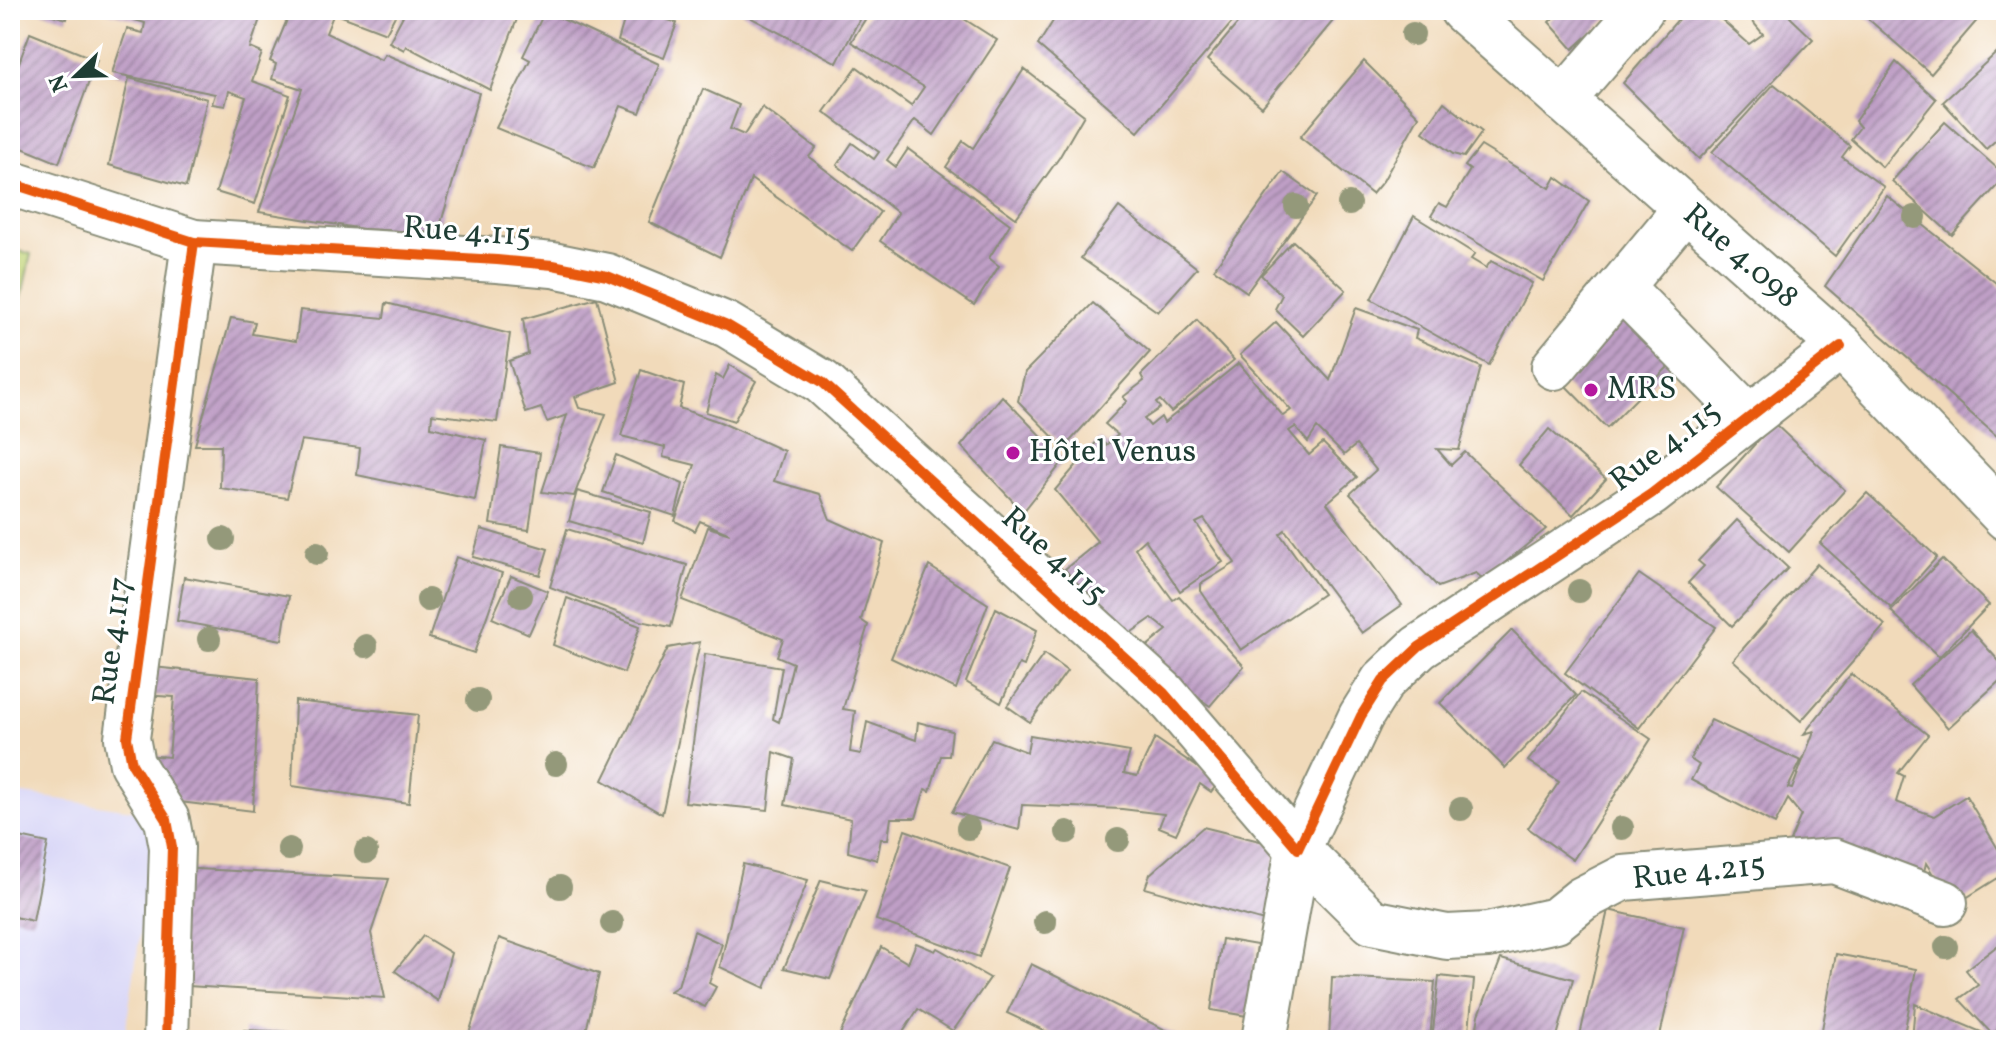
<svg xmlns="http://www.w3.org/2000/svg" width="2016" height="1050" font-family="Vollkorn,serif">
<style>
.built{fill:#d9d7f7}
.garden{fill:#c1d477;stroke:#708856;stroke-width:2}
.building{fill:url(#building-hatch)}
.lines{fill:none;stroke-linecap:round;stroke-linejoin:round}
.minor-casing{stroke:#888c77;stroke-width:48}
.major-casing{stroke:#888c77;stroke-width:48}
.minor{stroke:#fff;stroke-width:44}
.major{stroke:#fff;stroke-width:44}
.cycleway-casing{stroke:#fff;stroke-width:15}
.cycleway{stroke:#e8590c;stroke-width:10}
.tree{fill:#94997a}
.poi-dot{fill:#b5179e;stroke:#fff;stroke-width:3}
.labels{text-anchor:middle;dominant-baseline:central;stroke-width:6;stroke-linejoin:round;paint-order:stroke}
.street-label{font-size:32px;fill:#1f3d34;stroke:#fff}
.poi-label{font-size:32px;fill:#1f3d34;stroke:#fff;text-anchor:start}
</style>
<defs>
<pattern id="building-hatch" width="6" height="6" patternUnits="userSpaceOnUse" patternTransform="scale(2)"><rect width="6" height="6" fill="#bf9fc6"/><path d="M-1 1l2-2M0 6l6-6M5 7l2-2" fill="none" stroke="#9b83a2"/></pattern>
</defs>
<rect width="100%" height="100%" fill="#fff"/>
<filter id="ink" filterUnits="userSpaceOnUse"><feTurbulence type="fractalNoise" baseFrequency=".0125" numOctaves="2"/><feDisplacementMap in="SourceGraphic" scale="16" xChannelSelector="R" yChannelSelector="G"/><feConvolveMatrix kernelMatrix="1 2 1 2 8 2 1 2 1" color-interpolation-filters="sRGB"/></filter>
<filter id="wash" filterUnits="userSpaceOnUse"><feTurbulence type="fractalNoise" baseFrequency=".006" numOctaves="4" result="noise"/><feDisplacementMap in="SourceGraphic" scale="32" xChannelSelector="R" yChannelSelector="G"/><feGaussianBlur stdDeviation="1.8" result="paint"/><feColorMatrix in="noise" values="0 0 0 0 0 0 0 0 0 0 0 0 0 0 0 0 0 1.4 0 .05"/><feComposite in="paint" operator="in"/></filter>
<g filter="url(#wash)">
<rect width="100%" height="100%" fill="#f1daba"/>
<path class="built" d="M10,792l148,22 -34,226h-114z"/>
<path class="garden" d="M10,249l21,5 -21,96z"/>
<g id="blocks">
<g class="building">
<path d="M34,10h35l-2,9z"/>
<path d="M101,10h162l-13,38 12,5 -10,28 38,14 -35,109 -39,-12 30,-95 -17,-6 -4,15 -13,-2 3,-10 -103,-21 15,-44 16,4 2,-10z"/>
<path d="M291,10h107l-12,23 -52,-20 -8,20 55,27 4,-6 94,39 -41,140 -75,-4 -104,-17 43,-123 -30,-10 4,-15 -6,-3z"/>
<path d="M406,10h91l20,9 -27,71 -84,-44 -2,4 -15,-8z"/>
<path d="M627,10h13l37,13 -13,35 -46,-17z"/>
<path d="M743,10h121l-27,53 -95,-50z"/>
<path d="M871,10h79l47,30 -63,95 -19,-15 -28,40 9,7 12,-18 102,75 -21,34 10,8 -25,39 -94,-64 18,-28 -61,-48 15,-22 22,16 5,-7 -55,-40 33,-45 54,39 13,-19 -73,-45z"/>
<path d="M1060,10h183l-105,122 -100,-87z"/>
<path d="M1249,10h93l-80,97 -55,-47z"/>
<path d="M1561,10h56l-44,39 -24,-27z"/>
<path d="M1686,10h25l38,34 14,-10 -20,-24h55l-8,7 23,22 -114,120 -76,-76z"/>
<path d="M1858,10h128l-55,64z"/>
<path d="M545,11l114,53 -19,49 -19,-7 -27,62 -98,-40 34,-68 -7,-4z"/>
<path d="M30,33l67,27 -38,103 -49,-20v-56z"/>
<path d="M2006,44v87l-20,18 -43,-47z"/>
<path d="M1364,61l55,55 -36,65 -11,13 -72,-57z"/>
<path d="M1896,62l40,37 -54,68 -31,-28 9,-12 -5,-6z"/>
<path d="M1024,69l60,46 -25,43 -43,60 -70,-51 17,-26 10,7z"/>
<path d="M129,78l78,21 -21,88 -77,-22z"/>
<path d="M1774,84l76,62 -8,11 42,30 -49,69 -123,-104z"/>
<path d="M703,89l36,16 -9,24 14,6 18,-28 54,41 -7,9 71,55 -28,39 -101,-72 -31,78 -71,-35z"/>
<path d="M1444,102l38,30 -18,25 -11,-3 -30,-22z"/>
<path d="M1945,122l61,54 -54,59 -60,-54z"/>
<path d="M1481,146l69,42 6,-11 33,24 -46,80 -112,-65 8,-13 8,4 23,-37 -5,-4z"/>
<path d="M1283,172l34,24 -70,96 -33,-23z"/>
<path d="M1887,196l119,95v153l-181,-158z"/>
<path d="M1119,207l78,61 -39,44 -77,-54z"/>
<path d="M1414,216l61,38 -4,5 15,9 5,-7 41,22 -43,82 -118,-66z"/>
<path d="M1293,241l53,49 -43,46 -28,-27 7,-14 -21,-20z"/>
<path d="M597,298l22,84 -44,15 4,11 27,6 -32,82 -32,-4 25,-77 -20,7 -6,-14 -15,5 -17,-52 19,-7 -5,-35z"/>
<path d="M386,303l124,31 -13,88 -65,-8 -1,13 55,13 -11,60 -118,-25 3,-27 -59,-8 -14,58 -67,-10 1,-43h-26l36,-127 24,4 -3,12 44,7 4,-31 84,8z"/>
<path d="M1093,303l57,49 -86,96 -46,-47 7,-29z"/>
<path d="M1356,308l61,22 -2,8 66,29 -22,83 -22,-1 14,16 14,-13 81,77 -62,51 -8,-7 -38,14 -88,-93 26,-24 -20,-25 -12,10 -27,-27 -9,14 -13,-15 -6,4 20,24 14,-12 34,34 -30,26 75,102 -40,28 -77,-103 -5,4 43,60 -82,56 -40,-59v-7l34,-21 -31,-44 -8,4 27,39 -43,29 -35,-52 -10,9 38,52 6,-4 65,70 -34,40 -74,-51 31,-25 -15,-12 -33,23 -54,-72 33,-27 -43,-52 44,-51 7,6 12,-10 -13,-11 22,-23 -4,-4 21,-16 -3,-6 56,-55 37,40 -63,52 -11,-12 -4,3 4,5 -16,11 6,7 11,-9 3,6 75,-60 44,53 8,-6 -51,-55 36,-33 54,58z"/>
<path d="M1625,314l48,48 -66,66 -48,-49z"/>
<path d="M730,365l26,16 -22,40 -28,-9 10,-37 7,4z"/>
<path d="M641,370l43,15 -5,23 41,14 64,29 -10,30 46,13 10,25 54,24 -23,77 7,5 -25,84 12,2 -5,41 11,2 6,-32 49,18 2,-18 34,9 -3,25h-8l-11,35 -5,-2 -9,29h-25l-3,21h-7l-4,21 -29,-8 3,-33 -66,-14 9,-46 -20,-7 -6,58 -83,-8 20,-148 77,13 -9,52 6,3 14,-59 -16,-7 6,-17 -101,-39 26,-73 22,7 -30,-13 -5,10 -20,-10 20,-56 -32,-8 2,-10 -44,-11z"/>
<path d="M1002,396l62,64 -41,52 -62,-66z"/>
<path d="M1774,423l71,67 -56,62 -73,-65z"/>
<path d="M1549,429l57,50 -33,36 -54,-50z"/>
<path d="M501,447l39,6 -11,77 -39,-6z"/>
<path d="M616,455l67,29 -8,32 -72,-24z"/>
<path d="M577,491l74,21 -8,31 -74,-22z"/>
<path d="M1867,493l70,64 -46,51 -71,-65z"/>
<path d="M1737,520l51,48 -56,58 -44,-43 16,-17 -6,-5z"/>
<path d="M481,529l67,20 -8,26 -67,-18z"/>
<path d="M567,529l120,36 -16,62 -31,-6 -90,-34z"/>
<path d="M456,557l46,16 -28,80 -45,-15z"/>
<path d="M1942,559l47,46 -50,52 -48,-46z"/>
<path d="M1817,564l68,61 -84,96 -68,-61z"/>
<path d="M929,566l59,38 -32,85 -65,-31z"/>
<path d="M1639,574l77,53 -77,101 -74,-55z"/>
<path d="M511,576l37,15 -19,43 -37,-16z"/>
<path d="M184,577l105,19 -7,44 -105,-19z"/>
<path d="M567,598l73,28 -16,47 -71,-28z"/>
<path d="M996,608l41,22 -13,36 -5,-2 -18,39 -35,-21z"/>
<path d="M1512,630l64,65 -71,73 -65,-65z"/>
<path d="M1971,630l35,39v6l-58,53 -38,-43z"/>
<path d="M700,642l-38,172 -59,-34 65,-132z"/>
<path d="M1044,654l23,17 -37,51 -23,-16z"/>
<path d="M143,666l116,12 -6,133 -122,-15 3,-42 35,3 5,-60 -32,-2z"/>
<path d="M1851,674l77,61 -30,38 6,3 -8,26 38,14 32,-20 40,66v11l-53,33 -27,-43 -7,30 -129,-52 11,-26 -13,-16 -13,25 -84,-44 8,-15 -9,-6 21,-39 90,41 -13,27 4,1 22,-58 -10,3z"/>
<path d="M1581,692l70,47 -78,121 -45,-32 31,-46 -31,-21z"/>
<path d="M295,701l123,14 -9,88 -117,-17z"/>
<path d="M1030,735l100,17 -6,21 13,3 18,-38 64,44 -8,10 -11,-8 -24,50 -17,-7 5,-13 -42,-5 -100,-4 -3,25 -67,-18 40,-73 35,13z"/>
<path d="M1203,827l73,18 -5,78 -126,-35 5,-14z"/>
<path d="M905,830l105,38 -31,89 -103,-37z"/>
<path d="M10,835l38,8 -15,78 -23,-5z"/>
<path d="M743,864l65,16 -43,108 -45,-21z"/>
<path d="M177,868l212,11 -18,54 14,65 -213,-13z"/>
<path d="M821,880l45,11 -36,88 -46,-11z"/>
<path d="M1608,910l76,17 -25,113h-80z"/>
<path d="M694,931l28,13 -13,39 7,4 -11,20 -35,-16 8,-5z"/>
<path d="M423,936l28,17 -13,48 -43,-30z"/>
<path d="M499,938l100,36 -15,66h-117z"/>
<path d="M1222,939l35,6 -10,71 -36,-6z"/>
<path d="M2006,939v85l-14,10 -33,-35 19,-14 -12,-15z"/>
<path d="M916,943l19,8 2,-3 53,30 -37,53 -35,-22 -20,31h-44l-14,-6 41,-87 27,16z"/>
<path d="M1836,954l80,15 -13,71h-83z"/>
<path d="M1501,959l72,20 -17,61h-81l4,-25z"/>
<path d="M1031,964l155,76h-122l-57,-27z"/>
<path d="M1439,976l35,4 -6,60h-36z"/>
<path d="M1332,977l103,5 -5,58h-101z"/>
<path d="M1915,1004l85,36h-88z"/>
<path d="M244,1030l114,5v5h-114z"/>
</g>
</g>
</g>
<g filter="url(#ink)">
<use href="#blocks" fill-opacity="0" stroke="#888c77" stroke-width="2"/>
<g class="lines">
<defs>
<g id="minor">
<path d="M1563,100l78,-90"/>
<path d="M10,183l184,59 303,18 56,5 54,11 120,49 95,57 342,311 134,156 63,-133 22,-35 36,-34 232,-153 190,-148"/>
<path d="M1621,287l128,130"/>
<path d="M1554,367l131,-158"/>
<path d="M1298,849l74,73 75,15 41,-2 68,-15 26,-21 41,-21 211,-17 111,42"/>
<path d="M166,1040l6,-193 -5,-27 -35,-56 -5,-26 67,-496"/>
<path d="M1264,1040l34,-191"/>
</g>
<path id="major" d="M1462,10l379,336 165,172"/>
</defs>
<use href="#minor" class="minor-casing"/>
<use href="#major" class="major-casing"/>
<use href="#minor" class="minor"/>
<use href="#major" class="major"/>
<defs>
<g id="cycleway">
<path d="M10,183l184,59 303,18 56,5 54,11 120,49 95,57 342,311 134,156 63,-133 22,-35 36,-34 232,-153 190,-148"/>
<path d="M166,1040l6,-193 -5,-27 -35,-56 -5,-26 67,-496"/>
</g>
</defs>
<use href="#cycleway" class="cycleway-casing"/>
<use href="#cycleway" class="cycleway"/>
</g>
<g class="tree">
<circle cx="1413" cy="34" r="12"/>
<circle cx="1349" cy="204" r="12"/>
<circle cx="1296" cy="206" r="12"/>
<circle cx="1915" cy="217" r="12"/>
<circle cx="223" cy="539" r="12"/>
<circle cx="317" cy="553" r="12"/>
<circle cx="1579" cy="591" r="12"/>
<circle cx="521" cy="596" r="12"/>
<circle cx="428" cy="600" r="12"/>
<circle cx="209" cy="639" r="12"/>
<circle cx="366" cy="646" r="12"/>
<circle cx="478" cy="700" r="12"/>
<circle cx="556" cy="764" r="12"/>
<circle cx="1461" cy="809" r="12"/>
<circle cx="968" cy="828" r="12"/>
<circle cx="1622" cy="828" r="12"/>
<circle cx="1067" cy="832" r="12"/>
<circle cx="1118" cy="840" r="12"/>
<circle cx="289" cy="849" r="12"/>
<circle cx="366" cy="852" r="12"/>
<circle cx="560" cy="887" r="12"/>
<circle cx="1045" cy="922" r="12"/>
<circle cx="612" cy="923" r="12"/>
<circle cx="1946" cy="947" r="12"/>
</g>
</g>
<g class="poi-dot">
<circle cx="1591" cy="390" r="8"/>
<circle cx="1013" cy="453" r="8"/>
</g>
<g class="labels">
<g class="street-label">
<text transform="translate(467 233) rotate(4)">Rue 4.115</text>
<text transform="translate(1740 257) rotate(41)">Rue 4.098</text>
<text transform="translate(1666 447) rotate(-37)">Rue 4.115</text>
<text transform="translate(1053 557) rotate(42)">Rue 4.115</text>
<text transform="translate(114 641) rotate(-82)">Rue 4.117</text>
<text transform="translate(1699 873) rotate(-6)">Rue 4.215</text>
</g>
<g class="poi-label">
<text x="1607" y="390">MRS</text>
<text x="1029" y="453">Hôtel Venus</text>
</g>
</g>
<rect width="2016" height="1050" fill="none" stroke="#fff" stroke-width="40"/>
<g transform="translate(76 76) rotate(247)" stroke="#ffffff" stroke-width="6" paint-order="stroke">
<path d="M0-6L14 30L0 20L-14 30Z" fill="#1f3d34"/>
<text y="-12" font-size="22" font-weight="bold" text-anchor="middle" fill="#1f3d34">N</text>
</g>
</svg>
